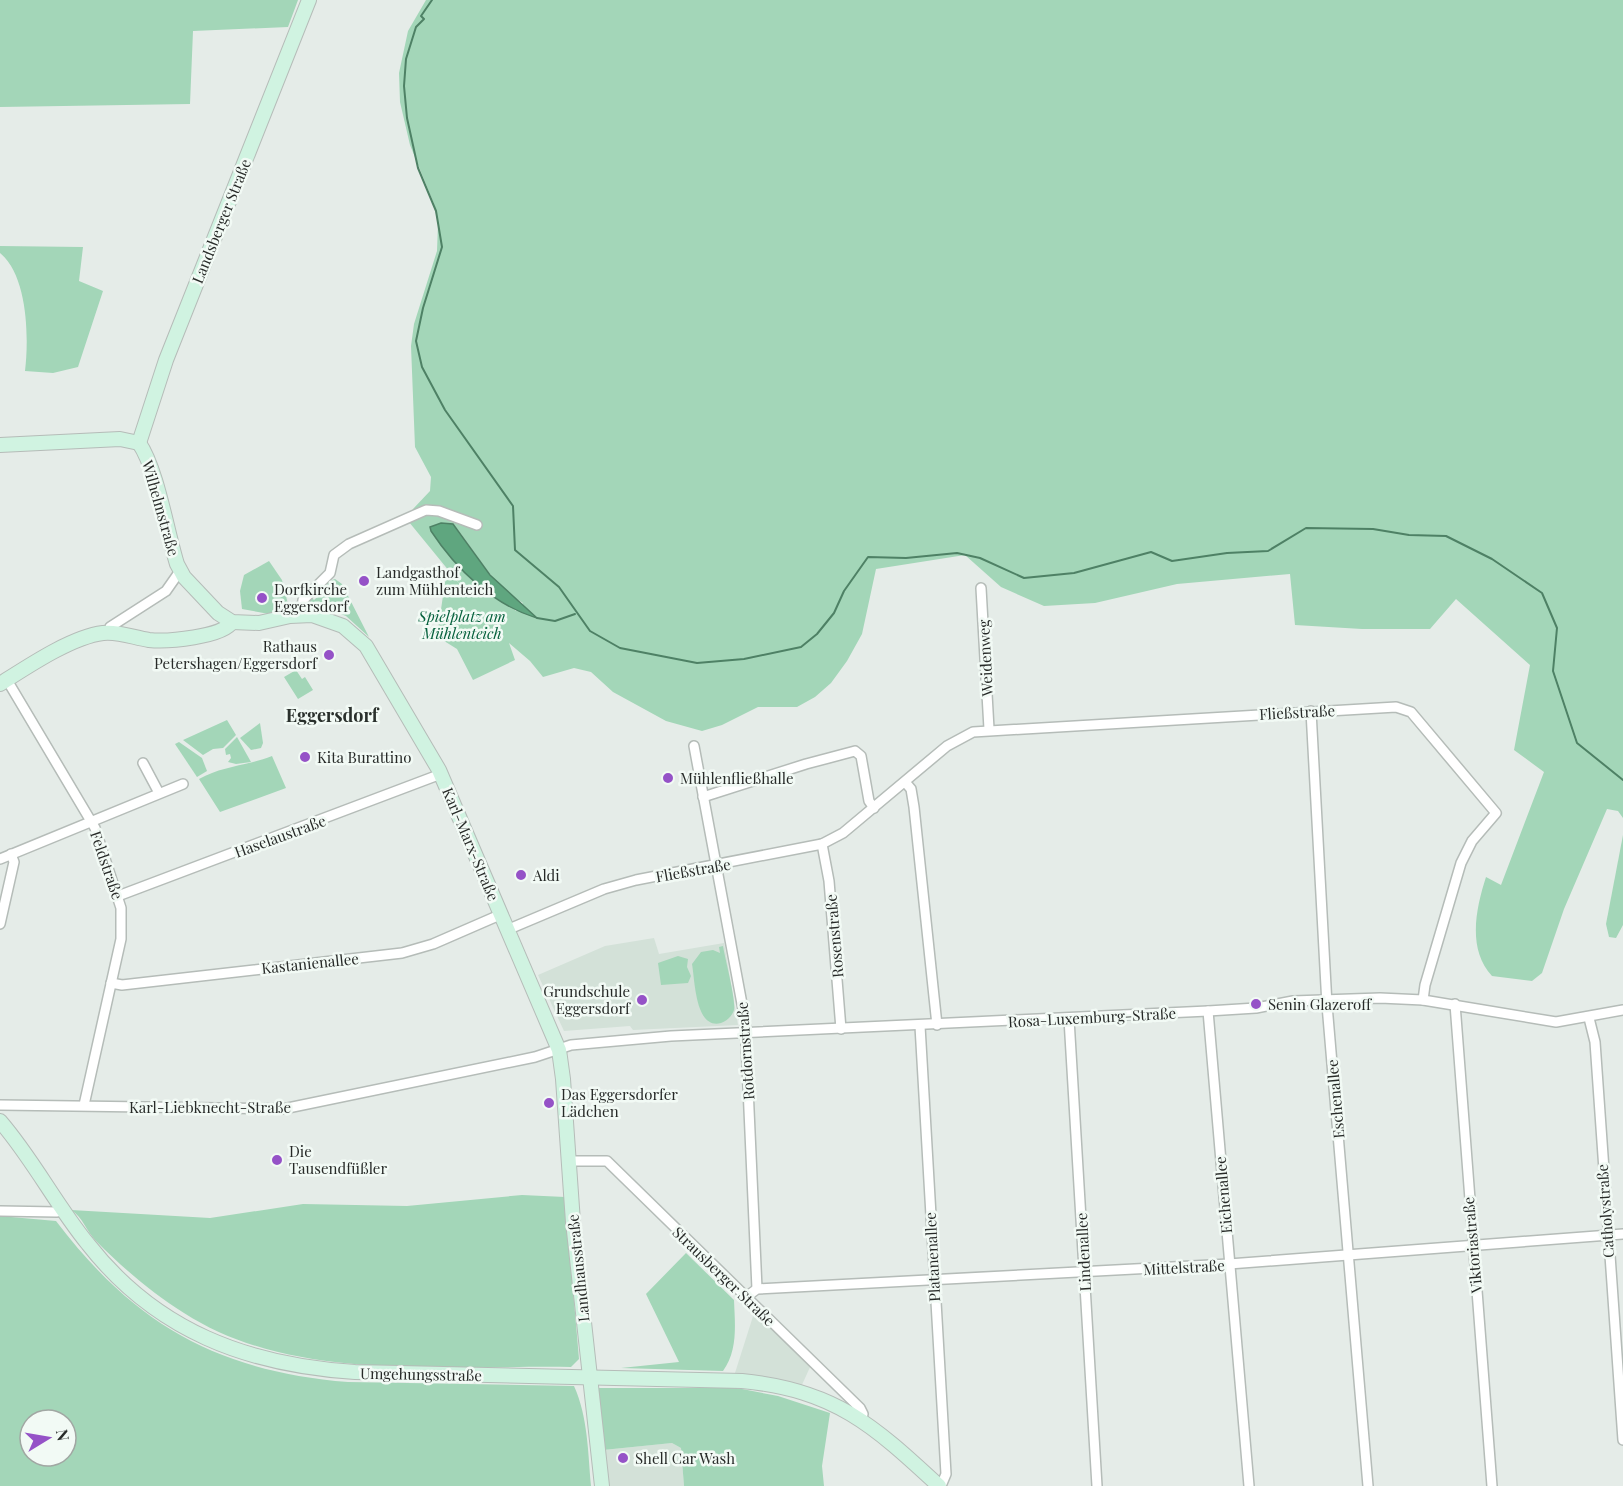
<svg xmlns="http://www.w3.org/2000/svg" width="1623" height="1486" font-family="'Playfair Display',serif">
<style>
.built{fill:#d3e1d8}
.green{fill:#a3d6b8;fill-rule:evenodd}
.water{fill:#5fa67f;stroke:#4e8165;stroke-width:1.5}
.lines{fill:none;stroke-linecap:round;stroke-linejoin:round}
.stream{stroke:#4e8165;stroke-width:2}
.street-casing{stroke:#b5bcb8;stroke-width:12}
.secondary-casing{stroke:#b5bcb8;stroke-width:16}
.street{stroke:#fff;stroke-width:9}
.secondary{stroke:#d0f3e1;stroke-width:14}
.poi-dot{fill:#9552c7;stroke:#f2faf5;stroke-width:2}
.labels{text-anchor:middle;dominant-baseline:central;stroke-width:5;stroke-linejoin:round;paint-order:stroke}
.street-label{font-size:15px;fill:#272a28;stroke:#f2faf5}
.poi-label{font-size:15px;fill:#272a28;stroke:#f2faf5;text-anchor:start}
.park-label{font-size:15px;font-style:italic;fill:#05603c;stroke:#f2faf5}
.quarter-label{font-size:18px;font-weight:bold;fill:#2a302c;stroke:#f2faf5}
</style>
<rect width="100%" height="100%" fill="#e5ece8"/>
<g class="built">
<path d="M654,938l5,16 65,-11 14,82 -105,5 -3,-4 -66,5 -26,-56 67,-29z"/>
<path d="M755,1310l56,55 -10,22 -67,-11z"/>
<path d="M672,1443l9,5 3,38h-77l-4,-36z"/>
</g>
<g class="green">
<path d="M0,0h298l-10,27 -95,4 -3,73 -190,3z"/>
<path d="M426,0h1197v818l-5,-7 -11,-2 -43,100 -22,64 -10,8 -40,-5c-25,-27 -16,-68 -6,-99l15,8 43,-113 -30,-22 16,-85 -74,-66 -26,30h-68l-67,-4 -5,-51 -113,10 -82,19 -51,3 -43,-19 -36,-32 -89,14 -14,65 -15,27 -16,22 -16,14 -18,10h-39l-36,18 -20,6 -36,-10 -53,-29 -22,-20 -17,-4 -31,9 -13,-16 -21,-18 6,17 -42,20 -16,-31 -16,-10 1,-6 -4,-3 7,-48 5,-9 13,15 -54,-66 4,-13 17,-18 1,-14 -16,-30 -4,-101 3,-22 23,-73 1,-27 -4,-20 -24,-59 -10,-43 -1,-29 9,-42zM453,524c23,27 38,61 70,79l-7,8 -80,-72z"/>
<path d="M0,246l83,1 -4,34 24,10 -25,76 -25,6 -28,-2c4,-33 3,-95 -25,-118z"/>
<path d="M269,561l13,19 6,24 -19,10 -27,-5 -2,-18 4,-16z"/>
<path d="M335,579l7,5 27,53 -23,-21 -40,-15 4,-5 4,4 14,-13 -4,-4z"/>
<path d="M296,670l6,9 3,-2 8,13 -15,9 -14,-22z"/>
<path d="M227,720l9,15 -13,13 -10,1 -10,6 -20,-15z"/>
<path d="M260,723l3,20 -2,5 -10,2 -11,-12z"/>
<path d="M237,737l14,25 -15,2 -8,-2 3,-4 -1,-4 -4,1 -1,-6z"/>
<path d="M179,742l23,16 5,13 -10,6 -22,-33z"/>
<path d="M272,756l14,32 -66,24 -21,-33c23,-13 47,-13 73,-23z"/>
<path d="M1623,835v90l-7,13 -7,-1 -3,-13z"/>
<path d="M723,946c2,13 13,53 11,64 -2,6 -7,11 -13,13 -26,7 -26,-43 -29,-59l9,-12 12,-2 7,3 -1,-6z"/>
<path d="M678,956l10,3 -1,8 4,9 -3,7 -27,2 -3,-22z"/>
<path d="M522,1195l43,2 14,162 -8,8c-124,-2 -279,16 -387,-54 -33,-21 -60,-44 -88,-72 -10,-10 -13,-24 -25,-31l139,8 93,-14 104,2z"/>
<path d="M0,1216l56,5c80,105 162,150 292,161l226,4c14,31 14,67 17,100h-591zM30,1420h36v36h-36z"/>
<path d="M686,1253l48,47c1,25 4,50 -11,71l-102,-3 58,-6 -33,-68z"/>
<path d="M597,1388h140l41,8 52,17 -8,53 2,20h-140l-3,-38 -9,-5 -69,7z"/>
</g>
<path class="water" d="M441,523l12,1 37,51 47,43c-44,-13 -81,-49 -106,-87l-1,-4z"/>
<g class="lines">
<g class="stream">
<path d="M432,0l-11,16 3,3 -8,8 -10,32 -2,27 3,32 11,50 18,43 6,36 -19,61 -7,33 6,26 23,43 68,96 2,44 44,37 31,44 30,17 77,15 47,-4 57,-12 16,-13 17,-21 10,-22 24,-34 38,1 51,-5 23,5 44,20 50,-5 77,-21 21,9 55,-8 41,-2 38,-23 67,1 36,6 37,1 46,23 50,34 15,35 -4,43 24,72 46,37"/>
<path d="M537,618l18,3 20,-7"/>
</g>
<defs>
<g id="street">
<path d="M981,588l8,141"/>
<path d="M301,614l2,-14 27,-27 4,-18 15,-11 77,-34 13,1 38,14"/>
<path d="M109,633l1,-6 56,-36 14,-20"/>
<path d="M7,680l88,148 26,80v31l-37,166"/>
<path d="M1311,711l16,294 41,481"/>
<path d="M694,746l51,274 12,269"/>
<path d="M143,763l16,30"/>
<path d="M905,782l6,7 3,18 23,218"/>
<path d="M703,797l103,-33 49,-13 6,5 8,45 5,7"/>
<path d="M822,844l7,37 12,148"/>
<path d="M0,859l183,-75"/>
<path d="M118,896l323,-122"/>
<path d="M0,924l14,-62 -3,-8"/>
<path d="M509,929l95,-40 32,-9 186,-36 21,-11 104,-87 26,-14 423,-25 15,5 85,101 -24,28 -11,22 -36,122 -2,15"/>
<path d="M111,983l11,2 280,-32 31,-9 69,-30"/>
<path d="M1455,1004l37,482"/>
<path d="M1208,1011l41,475"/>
<path d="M1589,1018l6,24 28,398"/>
<path d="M1069,1019l28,467"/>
<path d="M920,1026l26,448 -5,12"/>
<path d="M0,1105l283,4 252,-52 36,-12 100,-9 537,-25 48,-3 37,-7 87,-3 43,2 133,22 67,-12"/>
<path d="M568,1161h39l253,247 3,6 -2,5"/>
<path d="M0,1211l57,1 5,-4"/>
<path d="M746,1297l11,-8 472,-25 394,-30"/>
</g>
<g id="secondary">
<path d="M139,443c18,26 28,89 38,121l7,13 34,36 14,9 27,1 31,-7 22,-1 31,11 23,20 73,124 120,280 4,29 10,143 29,264"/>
<path d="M139,443l27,-83 143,-360"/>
<path d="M0,445l120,-6 19,4"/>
<path d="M0,684c27,-17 71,-47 103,-51 15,-2 32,5 46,7 18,2 74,-3 83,-18"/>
<path d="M0,1121c33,38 56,84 88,123 68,87 159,121 267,128l387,9c93,9 131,44 197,105"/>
</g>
</defs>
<use href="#street" class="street-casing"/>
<use href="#secondary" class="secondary-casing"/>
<use href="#street" class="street"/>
<use href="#secondary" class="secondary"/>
</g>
<g class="poi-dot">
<circle cx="364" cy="581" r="6"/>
<circle cx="262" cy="598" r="6"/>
<circle cx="329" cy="655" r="6"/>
<circle cx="305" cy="757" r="6"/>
<circle cx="668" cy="778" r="6"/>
<circle cx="521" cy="875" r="6"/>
<circle cx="642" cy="1000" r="6"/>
<circle cx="1256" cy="1004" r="6"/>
<circle cx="549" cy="1103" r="6"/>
<circle cx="277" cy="1160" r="6"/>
<circle cx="623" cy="1458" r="6"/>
</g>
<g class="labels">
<g class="street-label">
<text transform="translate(221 221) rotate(-68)">Landsberger Straße</text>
<text transform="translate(161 508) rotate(74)">Wilhelmstraße</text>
<text transform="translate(985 658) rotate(-93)">Weidenweg</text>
<text transform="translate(1297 712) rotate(-3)">Fließstraße</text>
<text transform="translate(280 836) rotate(-20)">Haselaustraße</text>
<text transform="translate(471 844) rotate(67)">Karl-Marx-Straße</text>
<text transform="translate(107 865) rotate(71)">Feldstraße</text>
<text transform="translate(693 870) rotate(-10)">Fließstraße</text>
<text transform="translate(834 936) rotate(-95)">Rosenstraße</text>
<text transform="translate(310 963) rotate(-6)">Kastanienallee</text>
<text transform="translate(1092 1017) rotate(-3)">Rosa-Luxemburg-Straße</text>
<text transform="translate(745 1051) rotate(-94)">Rotdornstraße</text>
<text transform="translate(1335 1099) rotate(-95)">Eschenallee</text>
<text x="210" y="1107">Karl-Liebknecht-Straße</text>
<text transform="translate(1223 1195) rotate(-95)">Eichenallee</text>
<text transform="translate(1605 1211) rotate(-94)">Catholystraße</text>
<text transform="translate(1472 1245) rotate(-95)">Viktoriastraße</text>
<text transform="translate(1083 1252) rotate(-93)">Lindenallee</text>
<text transform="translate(932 1257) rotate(-93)">Platanenallee</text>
<text transform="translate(1184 1267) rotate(-3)">Mittelstraße</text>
<text transform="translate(578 1268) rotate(-96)">Landhausstraße</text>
<text transform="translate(724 1276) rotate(44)">Strausberger Straße</text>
<text transform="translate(421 1374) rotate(1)">Umgehungsstraße</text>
</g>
<g class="poi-label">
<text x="376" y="572">Landgasthof<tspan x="376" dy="17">zum Mühlenteich</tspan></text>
<text x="274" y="589">Dorfkirche<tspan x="274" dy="17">Eggersdorf</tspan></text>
<text x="317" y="646" text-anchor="end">Rathaus<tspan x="317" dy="17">Petershagen/Eggersdorf</tspan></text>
<text x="317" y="757">Kita Burattino</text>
<text x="680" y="778">Mühlenfließhalle</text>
<text x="533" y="875">Aldi</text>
<text x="630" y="991" text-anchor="end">Grundschule<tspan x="630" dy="17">Eggersdorf</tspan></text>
<text x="1268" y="1004">Senin Glazeroff</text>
<text x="561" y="1094">Das Eggersdorfer<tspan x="561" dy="17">Lädchen</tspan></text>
<text x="289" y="1151">Die<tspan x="289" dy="17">Tausendfüßler</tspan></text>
<text x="635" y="1458">Shell Car Wash</text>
</g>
<g class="park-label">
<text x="462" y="616">Spielplatz am<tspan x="462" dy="17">Mühlenteich</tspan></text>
</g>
<g class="quarter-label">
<text x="332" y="715">Eggersdorf</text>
</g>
</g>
<g transform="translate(48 1438) rotate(79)"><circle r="28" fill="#f2faf5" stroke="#a1a7a3" stroke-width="1.5"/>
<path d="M0-4.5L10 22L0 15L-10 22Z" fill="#9552c7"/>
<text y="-9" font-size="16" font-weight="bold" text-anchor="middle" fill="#272a28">N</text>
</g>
</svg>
